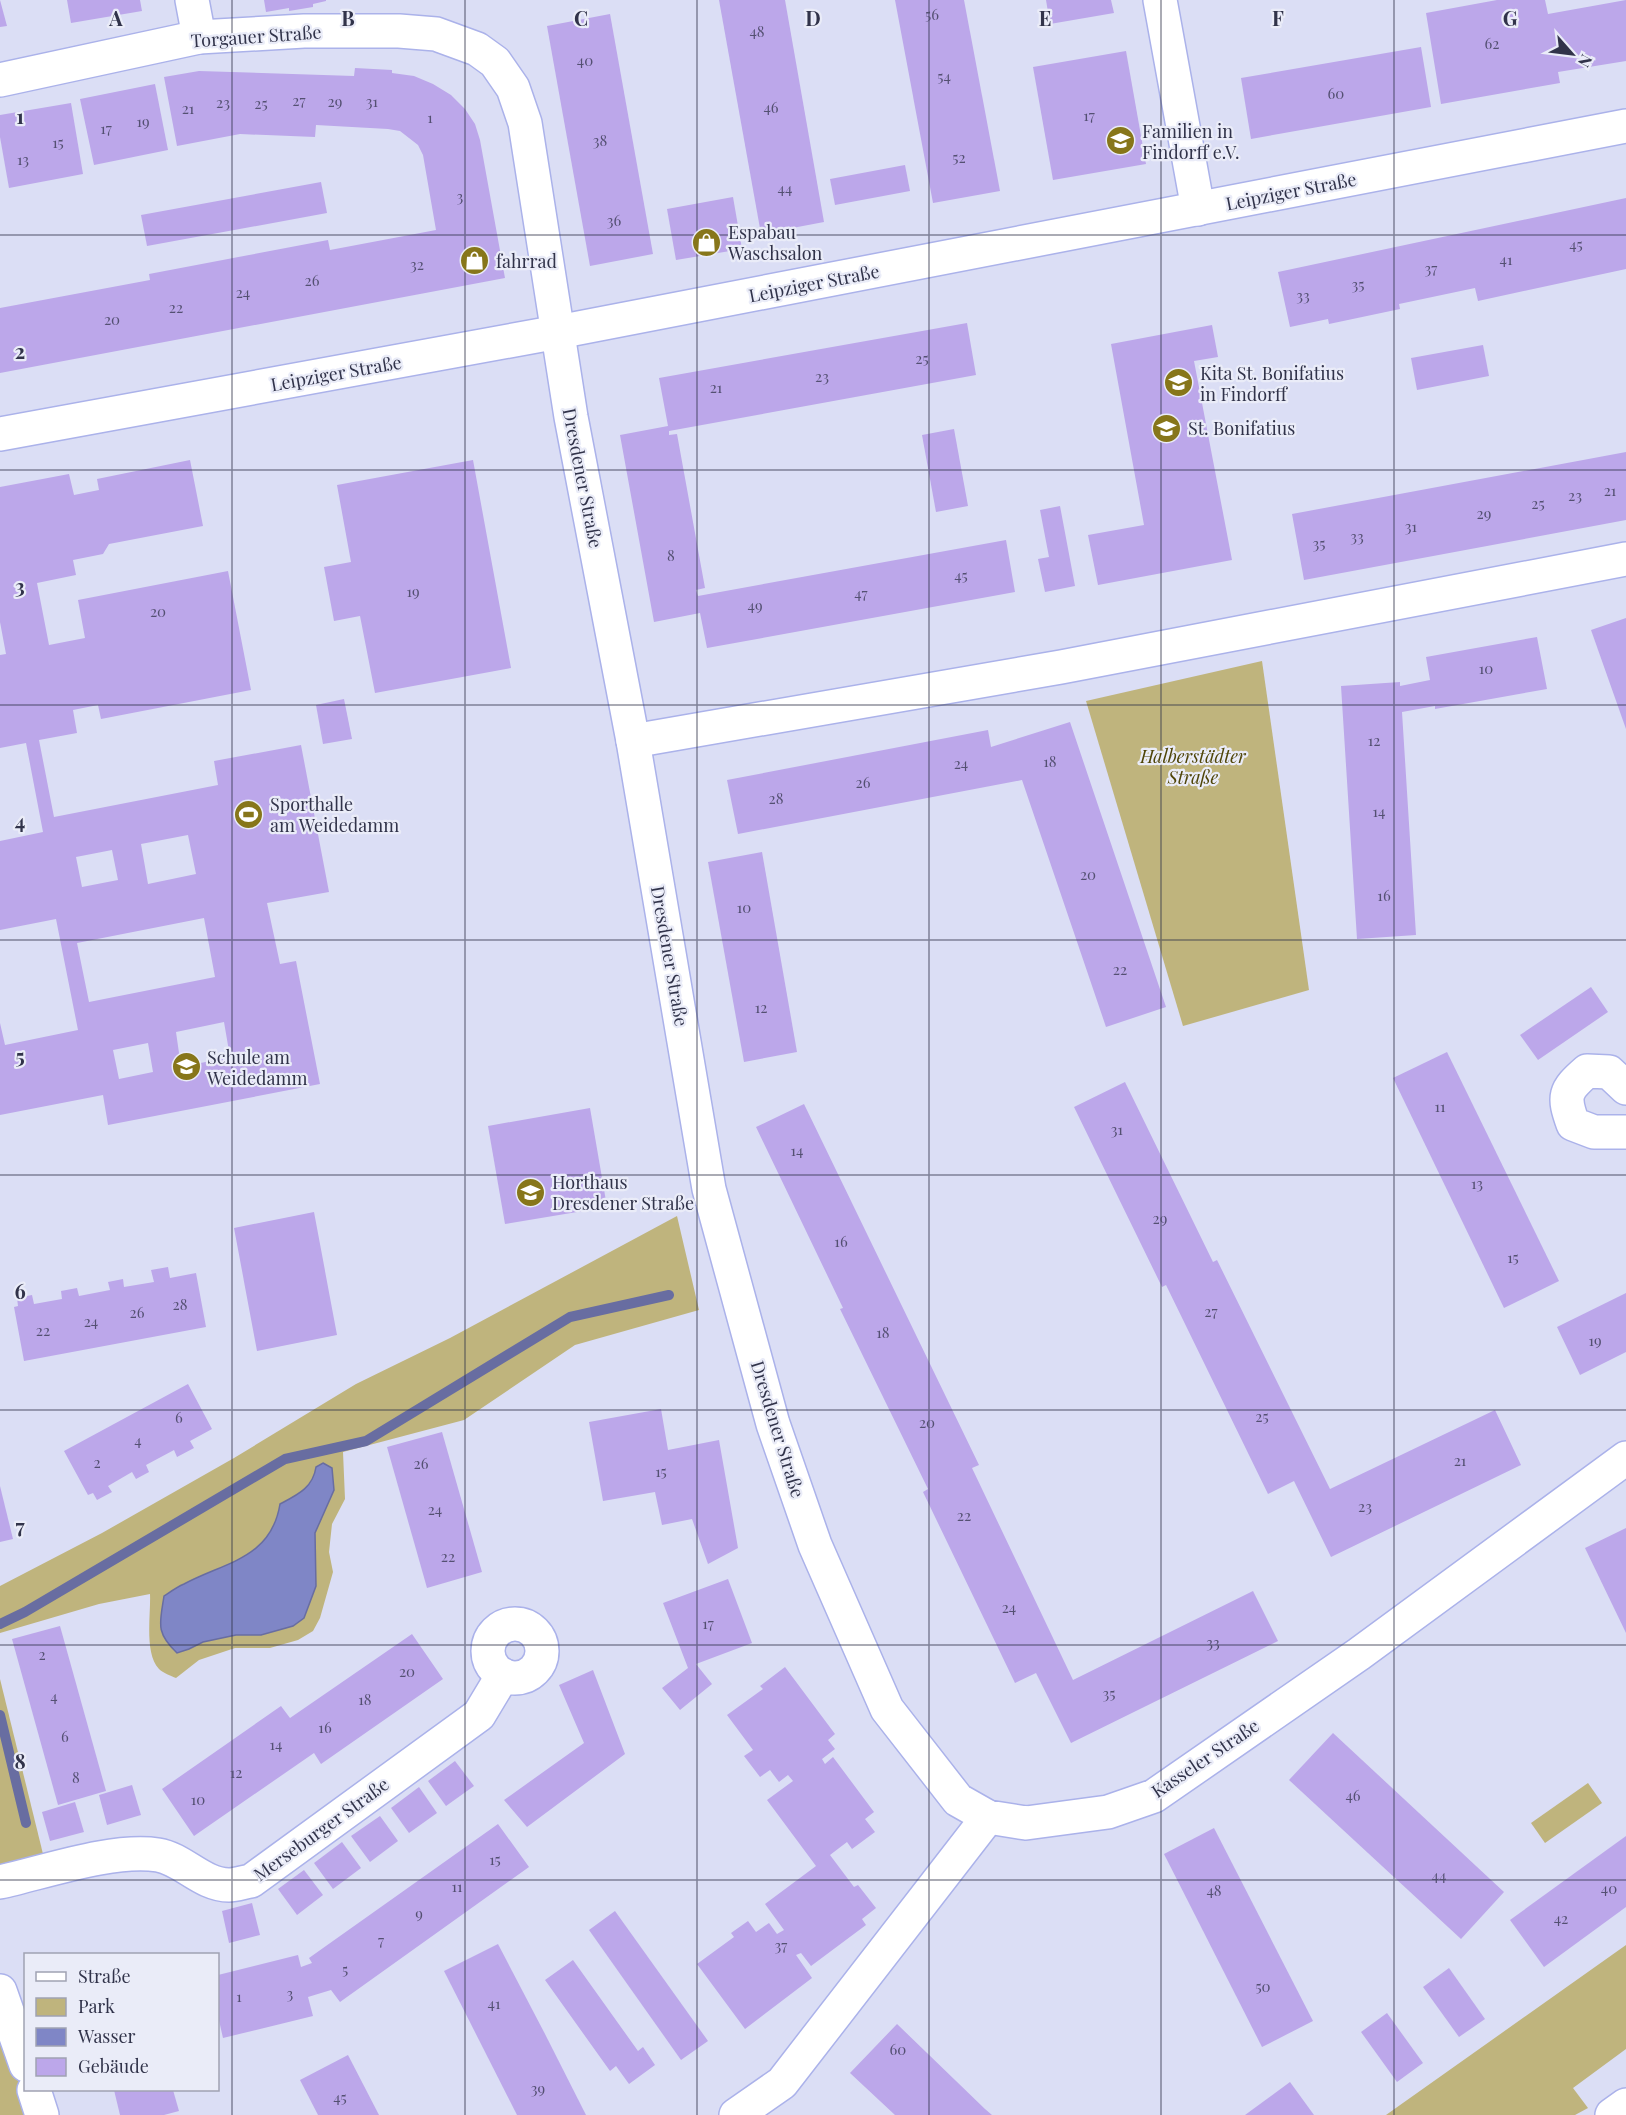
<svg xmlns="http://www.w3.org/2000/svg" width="1626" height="2115" font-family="'Playfair Display',serif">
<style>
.green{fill:#bfb47d}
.water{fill:#7f86c6;stroke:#686da1;stroke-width:1.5}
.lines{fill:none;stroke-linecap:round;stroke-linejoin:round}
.stream{stroke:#686da1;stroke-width:10}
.building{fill:#bca7ea;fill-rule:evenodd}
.minor-casing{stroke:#abb2ea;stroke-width:36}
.tertiary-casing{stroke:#abb2ea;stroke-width:36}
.minor{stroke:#fff;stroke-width:33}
.tertiary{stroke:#fff;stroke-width:33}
.grid{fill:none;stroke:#31334a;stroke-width:1.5;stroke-opacity:0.55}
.labels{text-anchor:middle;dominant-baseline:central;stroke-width:4.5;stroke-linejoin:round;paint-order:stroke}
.number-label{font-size:15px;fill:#545072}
.street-label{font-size:18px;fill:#31334a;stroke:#eaecf8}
.poi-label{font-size:18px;fill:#31334a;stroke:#eaecf8;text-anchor:start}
.park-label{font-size:18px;font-style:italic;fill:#4f4508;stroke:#eaecf8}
.grid-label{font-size:20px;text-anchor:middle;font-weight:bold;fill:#31334a;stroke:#eaecf8;stroke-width:4.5;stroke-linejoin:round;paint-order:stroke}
</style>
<rect width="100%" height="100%" fill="#dbdef5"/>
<g class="green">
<path d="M1262,661l47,329 -126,36 -97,-325z"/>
<path d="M677,1216l22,94 -124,35 -111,75 -121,32 2,47 -13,25 -3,28 4,20 -13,46 -7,13 -15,9 -28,8h-35l-36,12 -23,18c-5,-2 -13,-5 -17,-9 -15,-16 -8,-55 -9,-75l-51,10 -99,29v-47l102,-53 132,-75 122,-74 94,-46z"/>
<path d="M0,1679l44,179 -44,11z"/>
<path d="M1588,1783l14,20 -57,40 -14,-20z"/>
<path d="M1626,1945v104l-53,39 15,20 -13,7h-189z"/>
<path d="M0,2024l31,91h-31z"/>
</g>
<path class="water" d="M323,1463l9,5 2,22 -19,43 1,53 -12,32 -11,8 -32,9h-25l-33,7 -14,7 -12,4c-22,-21 -17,-30 -13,-57 6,-4 13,-9 20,-12 41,-22 87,-25 96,-80 17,-9 33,-16 36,-37z"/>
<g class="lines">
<g class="stream">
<path d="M0,1624l25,-12 260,-153 81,-18 204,-124 99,-22"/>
<path d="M0,1715l26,108"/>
</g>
</g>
<g class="building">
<path d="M0,0l7,26 -7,1z"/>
<path d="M67,0h73l2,11 -71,12z"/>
<path d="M264,0h62v1l-13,3v3l-24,4v-3l-23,4z"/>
<path d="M719,0h66l39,222 -63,12z"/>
<path d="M895,0h69l36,191 -67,12z"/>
<path d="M1046,0h65l3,13 -64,11z"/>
<path d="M1497,0h48l3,14 78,-14v61l-68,11 2,11 -119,21 -15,-91z"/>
<path d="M610,14l43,240 -63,12 -43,-240z"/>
<path d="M1421,47l10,60 -180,32 -10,-61z"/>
<path d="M1126,51l20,113 -93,16 -20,-113z"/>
<path d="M355,68l37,2v3l22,3 19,8 18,11 14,14 10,15 5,16 25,138 -505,95v-65l150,-28 -1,-6 179,-34 2,10 106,-20 -13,-75 -5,-10 -18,-14 -12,-2 -72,-4 -1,12 -75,-3 -63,12 -13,-69 35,-6 155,5z"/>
<path d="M155,84l13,66 -74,15 -14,-66z"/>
<path d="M71,103l12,71 -74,14 -9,-51v-22z"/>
<path d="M905,165l5,26 -75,14 -5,-26z"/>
<path d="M321,182l6,31 -180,33 -6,-31z"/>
<path d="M733,197l9,52 -66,11 -9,-51z"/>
<path d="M1626,198v71l-148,32 -3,-13 -76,16 1,5 -71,15 -1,-5 -38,8 -12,-55z"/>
<path d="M967,323l9,52 -307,56v4l8,-1 28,154 -9,2 2,6 308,-56 9,52 -308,56 -7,-35 -46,9 -34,-187 48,-9 -9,-48z"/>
<path d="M1212,325l6,32 -24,4 38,199 -134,25 -10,-50 56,-10 -33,-181z"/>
<path d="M1483,345l6,31 -72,14 -6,-32z"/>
<path d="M954,429l14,77 -32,6 -14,-77z"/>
<path d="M1626,452v68l-322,60 -12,-66z"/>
<path d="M190,460l13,66 -94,18 -6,10 -30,6 3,15 -39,8 12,62 36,-7 -7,-38 150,-29 23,119 -150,29 -3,-14 -25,5 4,23 -38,7 15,77 164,-32 -4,-24 87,-16 28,147 -62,11 13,61 16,-3 24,123 -212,41 -5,-30 -103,20v-92l5,22 73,-15 -22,-111 -56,11v-89l43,-9 -17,-89 -26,5v-93l6,-1 -6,-32v-135l69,-13 5,21 25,-5 -2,-11zM188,835l8,39 -48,10 -7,-40zM112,850l6,30 -36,7 -6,-30zM204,918l11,59 -126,25 -12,-59zM224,1022l6,35 -49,10 -5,-35zM148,1043l5,29 -34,7 -6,-29z"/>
<path d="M473,460l38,208 -136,25 -15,-77 -26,5 -10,-54 27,-5 -14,-77z"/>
<path d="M1060,506l15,80 -30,6 -7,-33 11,-2 -9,-47z"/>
<path d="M1626,618v111l-35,-99z"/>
<path d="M1537,637l10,52 -112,20v-3l-33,6 14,223 -59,4 -16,-253 59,-4v4l30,-6 -4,-23z"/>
<path d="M344,699l8,40 -29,5 -7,-39z"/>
<path d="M1070,722l96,285 -60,20 -84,-247 -284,54 -11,-54 261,-50 3,17z"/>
<path d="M762,852l35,200 -53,10 -36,-200z"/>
<path d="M1591,987l17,25 -70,48 -18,-25z"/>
<path d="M1447,1052l112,229 -55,27 -111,-230z"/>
<path d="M1125,1082l88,180 4,-2 113,229 165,-79 26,55 -190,92 -37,-76 -26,13 -102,-209 -4,2 -88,-180z"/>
<path d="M804,1104l175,361 -7,3 101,212 180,-89 25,50 -207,102 -35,-70 -21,10 -92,-191 5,-3 -88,-180 3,-1 -87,-181z"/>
<path d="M590,1108l17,99 -102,17 -17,-98z"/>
<path d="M314,1212l23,123 -80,16 -23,-123z"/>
<path d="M168,1267l2,11 26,-5 10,54 -182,34 -10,-54 4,-1 -1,-8 15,-3 2,9 28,-5 -1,-8 16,-3 2,8 31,-6 -2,-8 15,-3 1,8 30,-5 -3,-12z"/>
<path d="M1626,1293v59l-46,23 -23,-48z"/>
<path d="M188,1384l24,45 -22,12 4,7 -17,9 -3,-7 -28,15 3,7 -13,7 -4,-7 -24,14 4,6 -15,8 -4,-7 -5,2 -24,-44z"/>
<path d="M661,1409l7,41 51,-10 19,108 -30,16 -16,-45 -30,6 -7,-33 -52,9 -14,-79z"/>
<path d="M442,1432l40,140 -55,16 -40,-141z"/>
<path d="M0,1486l13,53 -13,3z"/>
<path d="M1626,1528v105l-41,-85z"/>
<path d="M728,1579l24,64 -56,21 16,20 -32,26 -18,-22 26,-20 -25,-65z"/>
<path d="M60,1626l46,165 -48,14 -46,-166z"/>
<path d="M412,1634l31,45 -122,85 -7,-11 -120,83 -32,-47 119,-83 9,12z"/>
<path d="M785,1667l50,67 -7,6 7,9 -13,10 3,5 8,-7 41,55 -9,7 10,13 -23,17 -5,-7 -17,13 24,32 4,-2 18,23 -14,11 4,6 -55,41 -10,-13 -5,2 16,23 -67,51 -48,-65 37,-27 -3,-4 17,-12 8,11 13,-9 8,11 7,-4 -19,-26 51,-38 -49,-66 26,-19 -5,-6 -9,7 -9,-12 -10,7 -16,-21 9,-6 -26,-35 36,-26 -3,-3z"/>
<path d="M593,1670l32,84 -98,73 -23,-27 80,-57 -25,-58z"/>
<path d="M1333,1733l171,159 -43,47 -172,-159z"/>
<path d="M455,1761l19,25 -28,20 -18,-25z"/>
<path d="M132,1785l9,30 -34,10 -8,-30z"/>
<path d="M419,1787l18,26 -28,20 -18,-25z"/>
<path d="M75,1802l9,30 -34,9 -8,-29z"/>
<path d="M380,1816l18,25 -28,21 -19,-26z"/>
<path d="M498,1824l31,43 -189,135 -9,-12 -23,7 5,19 -90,22 -5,-22v-41l80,-20 3,12 11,-4 -3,-5z"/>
<path d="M1214,1828l99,193 -51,26 -98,-193z"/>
<path d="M1626,1836v71l-82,60 -34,-47z"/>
<path d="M342,1842l19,26 -28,21 -19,-26z"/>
<path d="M304,1870l19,25 -26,20 -19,-26z"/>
<path d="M252,1903l8,32 -31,8 -7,-32z"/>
<path d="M615,1911l93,130 -27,19 -92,-130z"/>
<path d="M498,1944l47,90 41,81h-69l-73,-144z"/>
<path d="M573,1960l65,91 5,-4 12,18 -26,19 -13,-18 -6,5 -65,-91z"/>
<path d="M1449,1968l36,51 -26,18 -36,-50z"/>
<path d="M1387,2013l36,50 -26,19 -36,-50z"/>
<path d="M897,2024l88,85 7,6h-97l-45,-42z"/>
<path d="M348,2055l31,60h-61l-18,-35z"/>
<path d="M1290,2082l24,33h-69z"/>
<path d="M114,2090h59l6,21 -15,4h-44z"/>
</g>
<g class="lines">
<defs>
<g id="minor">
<path d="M192,0l7,37"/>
<path d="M1160,0l38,209"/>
<path d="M0,80l199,-43 105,-6h95l37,3 41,15 18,13 18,26 12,35 46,294 62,324 76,448 64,235 42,121 72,164 71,91 30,17 38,6 82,-11 46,-16 205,-142 267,-196"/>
<path d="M0,434l558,-102 1068,-206"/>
<path d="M633,741l428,-74 565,-108"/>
<path d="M1626,1088l-17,-16 -22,-1c-23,20 -24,25 -14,53l21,8h32"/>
<circle cx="515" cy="1651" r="27"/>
<path d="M0,1882c45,-10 113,-34 158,-27 25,4 44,30 71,30 7,0 15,-3 22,-4l228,-166 24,-40"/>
<path d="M0,1991l26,74"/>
<path d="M34,2090l8,25"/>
<path d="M736,2115l46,-32 206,-266"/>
</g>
<path id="tertiary" d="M1612,2115l14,-10"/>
</defs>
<use href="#minor" class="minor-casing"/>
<use href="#tertiary" class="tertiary-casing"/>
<use href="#minor" class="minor"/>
<use href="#tertiary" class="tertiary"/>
</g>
<path class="grid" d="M232,0v2115M465,0v2115M697,0v2115M929,0v2115M1161,0v2115M1394,0v2115M0,235h1626M0,470h1626M0,705h1626M0,940h1626M0,1175h1626M0,1410h1626M0,1645h1626M0,1880h1626"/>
<defs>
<symbol id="school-disc" viewBox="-11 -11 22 22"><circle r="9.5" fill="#87761a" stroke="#eaecf8"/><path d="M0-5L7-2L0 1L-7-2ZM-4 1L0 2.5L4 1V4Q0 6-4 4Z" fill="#fff"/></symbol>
<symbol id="shop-disc" viewBox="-11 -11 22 22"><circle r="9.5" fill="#87761a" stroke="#eaecf8"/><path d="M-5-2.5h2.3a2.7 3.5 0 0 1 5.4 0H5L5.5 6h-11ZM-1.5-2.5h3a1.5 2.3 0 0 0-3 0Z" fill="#fff"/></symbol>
<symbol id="stadium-disc" viewBox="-11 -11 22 22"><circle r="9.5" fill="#87761a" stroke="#eaecf8"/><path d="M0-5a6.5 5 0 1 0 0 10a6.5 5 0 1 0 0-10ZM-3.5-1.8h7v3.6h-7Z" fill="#fff"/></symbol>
</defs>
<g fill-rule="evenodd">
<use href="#school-disc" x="1104" y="124" width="33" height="33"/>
<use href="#shop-disc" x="690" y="226" width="33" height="33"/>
<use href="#shop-disc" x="458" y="244" width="33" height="33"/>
<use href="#school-disc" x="1162" y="366" width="33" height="33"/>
<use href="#school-disc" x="1150" y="412" width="33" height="33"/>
<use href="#stadium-disc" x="232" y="798" width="33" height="33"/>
<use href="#school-disc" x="170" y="1050" width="33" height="33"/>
<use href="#school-disc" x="514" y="1176" width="33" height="33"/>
</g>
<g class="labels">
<g class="number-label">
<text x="932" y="14">56</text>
<text x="757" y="31">48</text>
<text x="1492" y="43">62</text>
<text x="585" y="60">40</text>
<text x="944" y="76">54</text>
<text x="1336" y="93">60</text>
<text x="299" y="100">27</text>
<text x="335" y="101">29</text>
<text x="372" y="101">31</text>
<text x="223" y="102">23</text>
<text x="261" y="103">25</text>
<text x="771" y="107">46</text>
<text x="188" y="108">21</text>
<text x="1089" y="115">17</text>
<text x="430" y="117">1</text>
<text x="143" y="121">19</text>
<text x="106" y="128">17</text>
<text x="600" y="140">38</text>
<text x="58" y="142">15</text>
<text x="959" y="157">52</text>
<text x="23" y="159">13</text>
<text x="785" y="188">44</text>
<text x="460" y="196">3</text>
<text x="614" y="220">36</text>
<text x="1576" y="244">45</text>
<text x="1506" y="259">41</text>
<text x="417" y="264">32</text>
<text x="1431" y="268">37</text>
<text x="312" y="280">26</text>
<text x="1358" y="284">35</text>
<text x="243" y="292">24</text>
<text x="1303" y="295">33</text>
<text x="176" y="307">22</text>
<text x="112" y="319">20</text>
<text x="922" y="358">25</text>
<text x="822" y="376">23</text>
<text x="716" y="387">21</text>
<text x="1610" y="490">21</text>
<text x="1575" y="495">23</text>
<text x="1538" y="503">25</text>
<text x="1484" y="513">29</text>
<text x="1411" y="526">31</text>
<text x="1357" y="536">33</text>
<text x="1319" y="543">35</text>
<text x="671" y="555">8</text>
<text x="961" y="575">45</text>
<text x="413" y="591">19</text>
<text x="861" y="593">47</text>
<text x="755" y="605">49</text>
<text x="158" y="611">20</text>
<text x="1486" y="668">10</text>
<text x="1374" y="740">12</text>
<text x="1050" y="761">18</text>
<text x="961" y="763">24</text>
<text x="863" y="782">26</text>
<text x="776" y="798">28</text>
<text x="1379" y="811">14</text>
<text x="1088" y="874">20</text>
<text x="1384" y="895">16</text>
<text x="744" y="907">10</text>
<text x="1120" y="969">22</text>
<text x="761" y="1007">12</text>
<text x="1440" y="1106">11</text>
<text x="1117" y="1129">31</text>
<text x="797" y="1150">14</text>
<text x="1477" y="1183">13</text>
<text x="1160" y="1218">29</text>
<text x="841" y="1241">16</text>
<text x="1513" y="1257">15</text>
<text x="180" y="1304">28</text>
<text x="1211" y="1311">27</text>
<text x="137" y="1312">26</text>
<text x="91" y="1321">24</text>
<text x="43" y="1330">22</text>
<text x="883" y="1332">18</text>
<text x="1595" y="1340">19</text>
<text x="1262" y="1416">25</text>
<text x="179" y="1417">6</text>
<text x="927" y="1422">20</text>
<text x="138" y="1440">4</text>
<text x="1460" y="1460">21</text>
<text x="97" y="1462">2</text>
<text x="421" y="1463">26</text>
<text x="661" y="1471">15</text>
<text x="1365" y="1506">23</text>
<text x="435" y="1509">24</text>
<text x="964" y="1515">22</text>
<text x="448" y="1556">22</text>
<text x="1009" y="1607">24</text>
<text x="708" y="1623">17</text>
<text x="1213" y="1642">33</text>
<text x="42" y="1654">2</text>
<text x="407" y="1671">20</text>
<text x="1109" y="1693">35</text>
<text x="54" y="1696">4</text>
<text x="365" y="1699">18</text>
<text x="325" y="1727">16</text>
<text x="65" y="1736">6</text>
<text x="276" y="1744">14</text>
<text x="236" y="1772">12</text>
<text x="76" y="1777">8</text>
<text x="1353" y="1795">46</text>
<text x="198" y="1799">10</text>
<text x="495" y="1859">15</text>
<text x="1439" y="1875">44</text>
<text x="457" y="1886">11</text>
<text x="1609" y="1888">40</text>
<text x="1214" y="1890">48</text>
<text x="419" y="1913">9</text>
<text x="1561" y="1918">42</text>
<text x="381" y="1940">7</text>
<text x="781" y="1945">37</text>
<text x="345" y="1969">5</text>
<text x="1263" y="1986">50</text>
<text x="290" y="1993">3</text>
<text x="239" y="1996">1</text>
<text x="494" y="2003">41</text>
<text x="898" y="2049">60</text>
<text x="538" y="2088">39</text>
<text x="340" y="2097">45</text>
</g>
<g class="street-label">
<text transform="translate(256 36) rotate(-4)">Torgauer Straße</text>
<text transform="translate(1291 191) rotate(-11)">Leipziger Straße</text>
<text transform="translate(814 283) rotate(-11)">Leipziger Straße</text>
<text transform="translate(336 373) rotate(-10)">Leipziger Straße</text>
<text transform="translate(583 478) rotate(79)">Dresdener Straße</text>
<text transform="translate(670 956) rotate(80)">Dresdener Straße</text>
<text transform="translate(778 1429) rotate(73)">Dresdener Straße</text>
<text transform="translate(1205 1758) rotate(-34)">Kasseler Straße</text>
<text transform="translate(321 1829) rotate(-36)">Merseburger Straße</text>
</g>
<g class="poi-label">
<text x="1142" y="131">Familien in<tspan x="1142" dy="21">Findorff e.V.</tspan></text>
<text x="728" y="232">Espabau<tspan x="728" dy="21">Waschsalon</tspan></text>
<text x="496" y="261">fahrrad</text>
<text x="1200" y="373">Kita St. Bonifatius<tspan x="1200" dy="21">in Findorff</tspan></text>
<text x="1188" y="428">St. Bonifatius</text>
<text x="270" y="804">Sporthalle<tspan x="270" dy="21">am Weidedamm</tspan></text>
<text x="207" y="1057">Schule am<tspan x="207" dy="21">Weidedamm</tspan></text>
<text x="552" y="1182">Horthaus<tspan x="552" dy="21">Dresdener Straße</tspan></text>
</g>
<g class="park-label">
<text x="1193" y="756">Halberstädter<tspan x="1193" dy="21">Straße</tspan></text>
</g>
</g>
<g class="grid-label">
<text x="116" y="26">A</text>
<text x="348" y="26">B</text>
<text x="581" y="26">C</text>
<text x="813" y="26">D</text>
<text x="1045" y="26">E</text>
<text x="1278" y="26">F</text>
<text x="1510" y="26">G</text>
<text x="20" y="124">1</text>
<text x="20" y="359">2</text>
<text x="20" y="594">3</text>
<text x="20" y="829">4</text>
<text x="20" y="1064">5</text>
<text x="20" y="1299">6</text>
<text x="20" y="1534">7</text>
<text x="20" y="1769">8</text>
</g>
<rect x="24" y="1953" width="195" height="138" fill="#eaecf8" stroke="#a0a2b2" stroke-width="1.5"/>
<rect x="36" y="1972" width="30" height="9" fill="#ffffff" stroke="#a0a2b2" stroke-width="1.5"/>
<text x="78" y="1983" font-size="18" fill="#31334a">Straße</text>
<rect x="36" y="1998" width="30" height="18" fill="#bfb47d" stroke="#a0a2b2" stroke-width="1.5"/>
<text x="78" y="2013" font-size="18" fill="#31334a">Park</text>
<rect x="36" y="2028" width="30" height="18" fill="#7f86c6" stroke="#a0a2b2" stroke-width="1.5"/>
<text x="78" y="2043" font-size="18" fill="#31334a">Wasser</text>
<rect x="36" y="2058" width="30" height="18" fill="#bca7ea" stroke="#a0a2b2" stroke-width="1.5"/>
<text x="78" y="2073" font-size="18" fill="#31334a">Gebäude</text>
<g transform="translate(1572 54) rotate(118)" stroke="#eaecf8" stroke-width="4.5" paint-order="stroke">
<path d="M0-4.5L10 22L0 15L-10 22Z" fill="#31334a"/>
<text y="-9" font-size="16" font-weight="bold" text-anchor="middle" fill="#31334a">N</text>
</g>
</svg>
